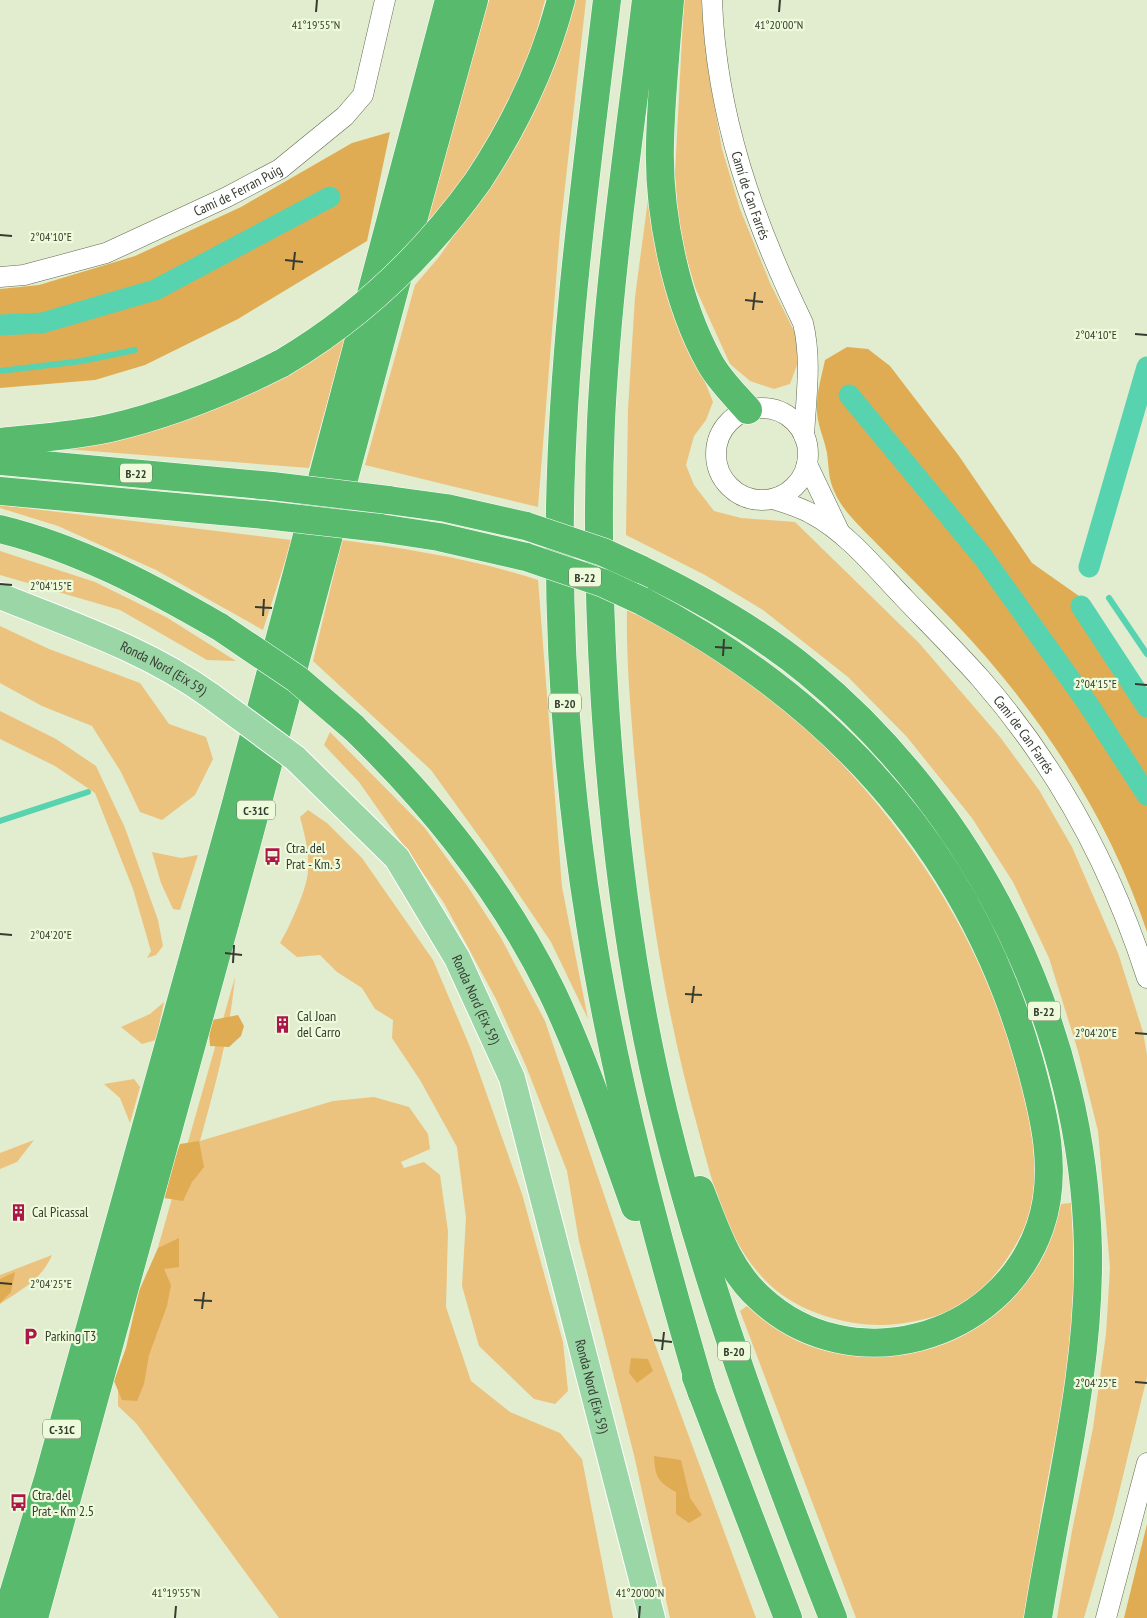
<svg xmlns="http://www.w3.org/2000/svg" width="1147" height="1618" font-family="'PT Sans Narrow',sans-serif">
<style>
.green{fill:#ecc27f}
.forest{fill:#e0ac53}
.lines{fill:none;stroke-linecap:round;stroke-linejoin:round}
.stream{stroke:#57d3b0;stroke-width:6}
.canal{stroke:#57d3b0;stroke-width:21}
.minor-casing{stroke:#616b50;stroke-width:21}
.major-casing{stroke:#fff;stroke-width:28}
.highway-casing{stroke:#fff;stroke-width:29}
.minor{stroke:#fff;stroke-width:20}
.major{stroke:#9bd6a7;stroke-width:26}
.highway{stroke:#58ba6c;stroke-width:28}
.major-bridge-casing{stroke:#fff;stroke-width:28;stroke-linecap:butt}
.highway-bridge-casing{stroke:#fff;stroke-width:29;stroke-linecap:butt}
.major-bridge{stroke:#9bd6a7;stroke-width:26}
.highway-bridge{stroke:#58ba6c;stroke-width:28}
.ticks{fill:none;stroke:#373c30;stroke-width:2}
.labels{text-anchor:middle;dominant-baseline:central;stroke-width:4.5;stroke-linejoin:round;paint-order:stroke}
.shield{fill:#eefbdb;stroke:#6e7563;stroke-width:1}
.shield-label{font-size:12px;font-weight:bold;fill:#373c30}
.street-label{font-size:14px;fill:#373c30;stroke:#eefbdb}
.poi-label{font-size:14px;fill:#373c30;stroke:#eefbdb;text-anchor:start}
.ticks-label{font-size:12px;text-anchor:middle;fill:#373c30;stroke:#eefbdb;stroke-width:4.5;stroke-linejoin:round;paint-order:stroke}
</style>
<rect width="100%" height="100%" fill="#e1edce"/>
<g class="green">
<path d="M489,0h56c-5,17 -8,35 -15,52 -24,61 -59,124 -104,171z"/>
<path d="M572,0h14l-26,231 -22,276 -173,-42 50,-180 24,-28 71,-102z"/>
<path d="M684,0h17l7,70 14,79 18,60 30,74 26,52 2,27 -8,22 -16,5 -24,-8 -20,-17 -35,-77 -16,-55 -4,-59z"/>
<path d="M649,192l18,94 46,116 -7,18 -12,16 -8,29 8,20 20,26 27,7 54,4 124,121 81,94 39,53 33,57 46,106 25,79 4,23v322l-34,140 -29,101h-27l15,-87 21,-103 13,-94 4,-66 -12,-137 -20,-80 -29,-93 -36,-76 -41,-64 -65,-81 -59,-60 -85,-67 -58,-35 -79,-40 2,-126 7,-112z"/>
<path d="M345,338l-36,130 -244,-19 59,-10 69,-28z"/>
<path d="M0,505l292,35 -29,90 -107,-60 -98,-44 -58,-18z"/>
<path d="M342,540c67,9 131,19 196,40l24,307 26,132 -37,-77 -60,-89 -60,-83 -118,-109z"/>
<path d="M0,551l95,31 71,35 70,44 -29,-1 -87,-50 -120,-35z"/>
<path d="M627,610c40,20 81,40 118,65 32,22 60,50 87,78 89,94 154,197 187,323 12,47 25,102 6,150 -12,28 -35,59 -60,78 -14,10 -50,18 -68,20 -45,5 -101,-11 -132,-44 -41,-43 -53,-100 -68,-155 -33,-118 -51,-239 -62,-362 -4,-51 -9,-101 -8,-153z"/>
<path d="M0,626l49,23 91,34 29,41 37,13 7,22 -18,36 -33,25 -22,-8 -19,-40 -29,-46 -50,-20 -42,-23z"/>
<path d="M0,711l56,28 40,27 29,62 33,92 5,26 -7,9 -9,3 4,-7 -18,-62 -38,-96 -40,-27 -55,-27z"/>
<path d="M330,732l94,95 44,60 33,51 44,83 108,318 103,279h-86l-36,-163 -55,-214 -12,-70 -41,-105 -30,-67 -52,-96 -85,-121 -35,-37z"/>
<path d="M308,810l19,13 35,35 71,102 37,87 52,147 41,148 5,49 -13,13 -21,-5 -55,-53 -17,-60 4,-68 -9,-71 -37,-67 -28,-42 1,-18 -18,-11 -13,-21 -25,-16 -17,-17 -23,2 -17,-14c9,-15 24,-48 27,-65 4,-20 -2,-42 -7,-61z"/>
<path d="M152,852l29,6 17,-3 -18,55 -7,-1 -12,-26z"/>
<path d="M235,977c-5,56 -20,109 -35,164l133,-40 41,-4 35,10 19,27 2,15 -29,13 3,6 20,-6 16,13 8,56 -2,76 25,74 39,31 50,21 22,26 31,159h-334l-143,-195 -18,-17v-18z"/>
<path d="M164,1002l-8,38 -14,4 -21,-17 29,-13z"/>
<path d="M134,1079l6,8 -10,36 -10,-25 -16,-14z"/>
<path d="M34,1140l-17,22 -17,7v-16z"/>
<path d="M1071,1203l3,59 -2,65 -10,77 -21,110 -15,104h-170l-116,-307 7,-5c14,12 28,23 43,31 61,33 145,21 200,-19 13,-9 35,-33 44,-47 15,-20 19,-44 27,-67z"/>
<path d="M52,1255c-10,24 -31,35 -52,49v-29z"/>
</g>
<g class="forest">
<path d="M390,132l-23,109 -129,78 -93,46 -50,15 -95,8v-99l39,-4 96,-29 106,-49 111,-64z"/>
<path d="M847,347l21,2 22,17 69,90 73,107 47,33 -2,15 70,105v216c-38,-115 -109,-222 -192,-309 -25,-26 -51,-52 -77,-78 -15,-16 -34,-32 -43,-52 -7,-14 -6,-26 -8,-40 -2,-11 -7,-22 -9,-33 -4,-19 3,-41 7,-60z"/>
<path d="M238,1015l6,11 -3,10 -12,11 -19,-1 -1,-14 3,-12z"/>
<path d="M199,1141l5,26 -12,15 -9,19 -19,-3 6,-29 10,-25z"/>
<path d="M179,1238v29l-15,2 7,16 -4,21 -18,49 -5,29 -7,17 -15,-1 -8,-19 12,-33 13,-57 19,-43z"/>
<path d="M15,1272l-4,20 -11,11v-24z"/>
<path d="M631,1358l17,1 5,12 -16,12 -8,-10z"/>
<path d="M654,1456l27,4 9,38 12,17 -13,8 -13,-9v-22c-18,-10 -21,-15 -22,-36z"/>
<path d="M1147,1524v94h-23z"/>
</g>
<g class="lines">
<g class="stream">
<path d="M0,371l82,-10 53,-11"/>
<path d="M1109,598l38,56"/>
<path d="M0,821l88,-29"/>
</g>
<g class="canal">
<path d="M0,325l42,-2 113,-33 175,-93"/>
<path d="M849,395l134,162 105,147 59,91"/>
<path d="M1089,567l58,-200"/>
<path d="M1081,606l66,101"/>
</g>
<defs>
<g id="minor">
<path id="s1" d="M712,0c4,115 41,220 91,323 9,37 3,75 1,113"/>
<path id="s2" d="M0,277l24,-2 82,-22 121,-56 53,-28 65,-53 18,-21 22,-95"/>
<circle cx="762" cy="454" r="46"/>
<path d="M807,464l32,67"/>
<path id="s3" d="M773,499c13,4 27,8 39,15 37,20 65,56 94,86 25,26 51,52 75,79 76,87 131,190 166,299"/>
<path d="M1106,1618l41,-155"/>
</g>
<g id="major">
<path id="s4" d="M0,596c72,29 147,54 211,100"/>
<path id="s5" d="M295,758l102,100 60,100 55,120 140,540"/>
</g>
<g id="highway">
<path d="M607,0c-20,168 -44,338 -47,508 -2,139 8,279 30,416 25,159 67,315 112,469"/>
<path d="M646,0c-17,140 -38,281 -45,421 -4,94 -2,189 4,283 9,138 26,275 59,410 42,172 104,339 169,504"/>
<path d="M670,0c-4,48 -9,96 -10,144 -2,69 16,158 50,219 10,18 25,32 38,47"/>
<path d="M478,181c37,-56 66,-116 83,-181"/>
<path d="M0,442c37,-4 74,-6 110,-14 60,-14 117,-37 172,-65"/>
<path d="M0,461l272,25"/>
<path d="M0,491l265,24"/>
<path d="M388,500l58,8 80,18"/>
<path d="M380,528l59,9 87,20"/>
<path d="M0,529c78,19 151,58 220,98"/>
<path d="M640,569c60,29 117,61 168,103 171,141 276,357 280,578 2,125 -31,246 -50,368"/>
<path d="M642,601c191,100 328,249 387,459 15,54 30,112 11,167 -40,115 -190,154 -279,72 -33,-29 -45,-69 -61,-109"/>
<path d="M353,727c80,77 150,165 199,265 33,69 57,143 83,215"/>
<path d="M696,1377l92,241"/>
<path d="M6,1618l42,-139 187,-672 214,-807"/>
<path d="M34,1618l210,-764 165,-619 65,-235"/>
</g>
</defs>
<use href="#minor" class="minor-casing"/>
<use href="#major" class="major-casing"/>
<use href="#highway" class="highway-casing"/>
<use href="#minor" class="minor"/>
<use href="#major" class="major"/>
<use href="#highway" class="highway"/>
<defs>
<path id="major-bridge" d="M211,696l84,62"/>
<g id="highway-bridge">
<path d="M282,363c78,-46 143,-108 196,-182"/>
<path d="M272,486l116,14"/>
<path d="M265,515l115,13"/>
<path d="M526,526l77,26 37,17"/>
<path d="M526,557l77,26 39,18"/>
<path d="M220,627l77,52 56,48"/>
</g>
</defs>
<use href="#major-bridge" class="major-bridge-casing"/>
<use href="#highway-bridge" class="highway-bridge-casing"/>
<use href="#major-bridge" class="major-bridge"/>
<use href="#highway-bridge" class="highway-bridge"/>
</g>
<path class="ticks" d="M316,12l1,-12M779,12l1,-12M0,235l12,1M285,260l18,2M293,270l2,-18M745,300l18,2M753,310l2,-18M1135,334l12,1M0,584l12,1M255,607l17,1M263,616l1,-17M715,647l17,1M723,656l1,-17M1135,684l12,1M0,934l12,1M225,953l17,2M233,963l1,-18M685,994l17,1M692,1003l2,-17M1135,1033l12,1M0,1283l12,1M194,1300l18,1M202,1309l2,-17M654,1340l18,2M662,1350l2,-18M1135,1382l12,1M175,1618l1,-12M639,1618l1,-12"/>
<defs>
<symbol id="bus-bare" viewBox="-9 -9 18 18"><path d="M-5-6H5V4H4V6H2V4H-2V6H-4V4H-5ZM-3.5-4V0h7V-4ZM-3.5 1.2v1.5H-2V1.2ZM2 1.2v1.5H3.5V1.2Z" fill="#ab1748" stroke="#eefbdb" stroke-width="2.5" paint-order="stroke"/></symbol>
<symbol id="building-bare" viewBox="-9 -9 18 18"><path d="M-4-6H4V6H1V3H-1V6H-4ZM-2.5-4.3h1.7v1.8h-1.7ZM.8-4.3h1.7v1.8H.8ZM-2.5-1h1.7V.8h-1.7ZM.8-1h1.7V.8H.8Z" fill="#ab1748" stroke="#eefbdb" stroke-width="2.5" paint-order="stroke"/></symbol>
<symbol id="parking-bare" viewBox="-9 -9 18 18"><path d="M-3.5-5.5H1a3.5 3.5 0 0 1 0 7H-1V5.5H-3.5ZM-1-3.4V-.6H.8a1.4 1.4 0 0 0 0-2.8Z" fill="#ab1748" stroke="#eefbdb" stroke-width="2.5" paint-order="stroke"/></symbol>
</defs>
<g fill-rule="evenodd">
<use href="#bus-bare" x="260" y="844" width="25" height="25"/>
<use href="#building-bare" x="270" y="1012" width="25" height="25"/>
<use href="#building-bare" x="6" y="1200" width="25" height="25"/>
<use href="#parking-bare" x="18" y="1324" width="25" height="25"/>
<use href="#bus-bare" x="6" y="1490" width="25" height="25"/>
</g>
<g class="labels">
<g class="shield">
<rect x="120" y="463.5" width="32" height="19" rx="4"/>
<rect x="569" y="567.5" width="32" height="19" rx="4"/>
<rect x="549" y="693.5" width="32" height="19" rx="4"/>
<rect x="237" y="800.5" width="38" height="19" rx="4"/>
<rect x="1028" y="1001.5" width="32" height="19" rx="4"/>
<rect x="718" y="1341.5" width="32" height="19" rx="4"/>
<rect x="43" y="1419.5" width="38" height="19" rx="4"/>
</g>
<g class="shield-label">
<text x="136" y="473">B-22</text>
<text x="585" y="577">B-22</text>
<text x="565" y="703">B-20</text>
<text x="256" y="810">C-31C</text>
<text x="1044" y="1011">B-22</text>
<text x="734" y="1351">B-20</text>
<text x="62" y="1429">C-31C</text>
</g>
<g class="street-label">
<text stroke="none"><textPath href="#s2" startOffset="255">Camí de Ferran Puig</textPath></text>
<text stroke="none"><textPath href="#s1" startOffset="200">Camí de Can Farrés</textPath></text>
<text stroke="none"><textPath href="#s4" startOffset="179">Ronda Nord (Eix 59)</textPath></text>
<text stroke="none"><textPath href="#s3" startOffset="349">Camí de Can Farrés</textPath></text>
<text stroke="none"><textPath href="#s5" startOffset="305">Ronda Nord (Eix 59)</textPath></text>
<text stroke="none"><textPath href="#s5" startOffset="710">Ronda Nord (Eix 59)</textPath></text>
</g>
<g class="poi-label">
<text x="286" y="848">Ctra. del<tspan x="286" dy="16">Prat - Km. 3</tspan></text>
<text x="297" y="1016">Cal Joan<tspan x="297" dy="16">del Carro</tspan></text>
<text x="32" y="1212">Cal Picassal</text>
<text x="45" y="1336">Parking T3</text>
<text x="32" y="1495">Ctra. del<tspan x="32" dy="16">Prat - Km 2.5</tspan></text>
</g>
</g>
<g class="ticks-label">
<text x="316" y="29">41°19'55"N</text>
<text x="779" y="29">41°20'00"N</text>
<text x="51" y="241">2°04'10"E</text>
<text x="1096" y="339">2°04'10"E</text>
<text x="51" y="590">2°04'15"E</text>
<text x="1096" y="688">2°04'15"E</text>
<text x="51" y="939">2°04'20"E</text>
<text x="1096" y="1037">2°04'20"E</text>
<text x="51" y="1288">2°04'25"E</text>
<text x="1096" y="1387">2°04'25"E</text>
<text x="176" y="1597">41°19'55"N</text>
<text x="640" y="1597">41°20'00"N</text>
</g>
</svg>
